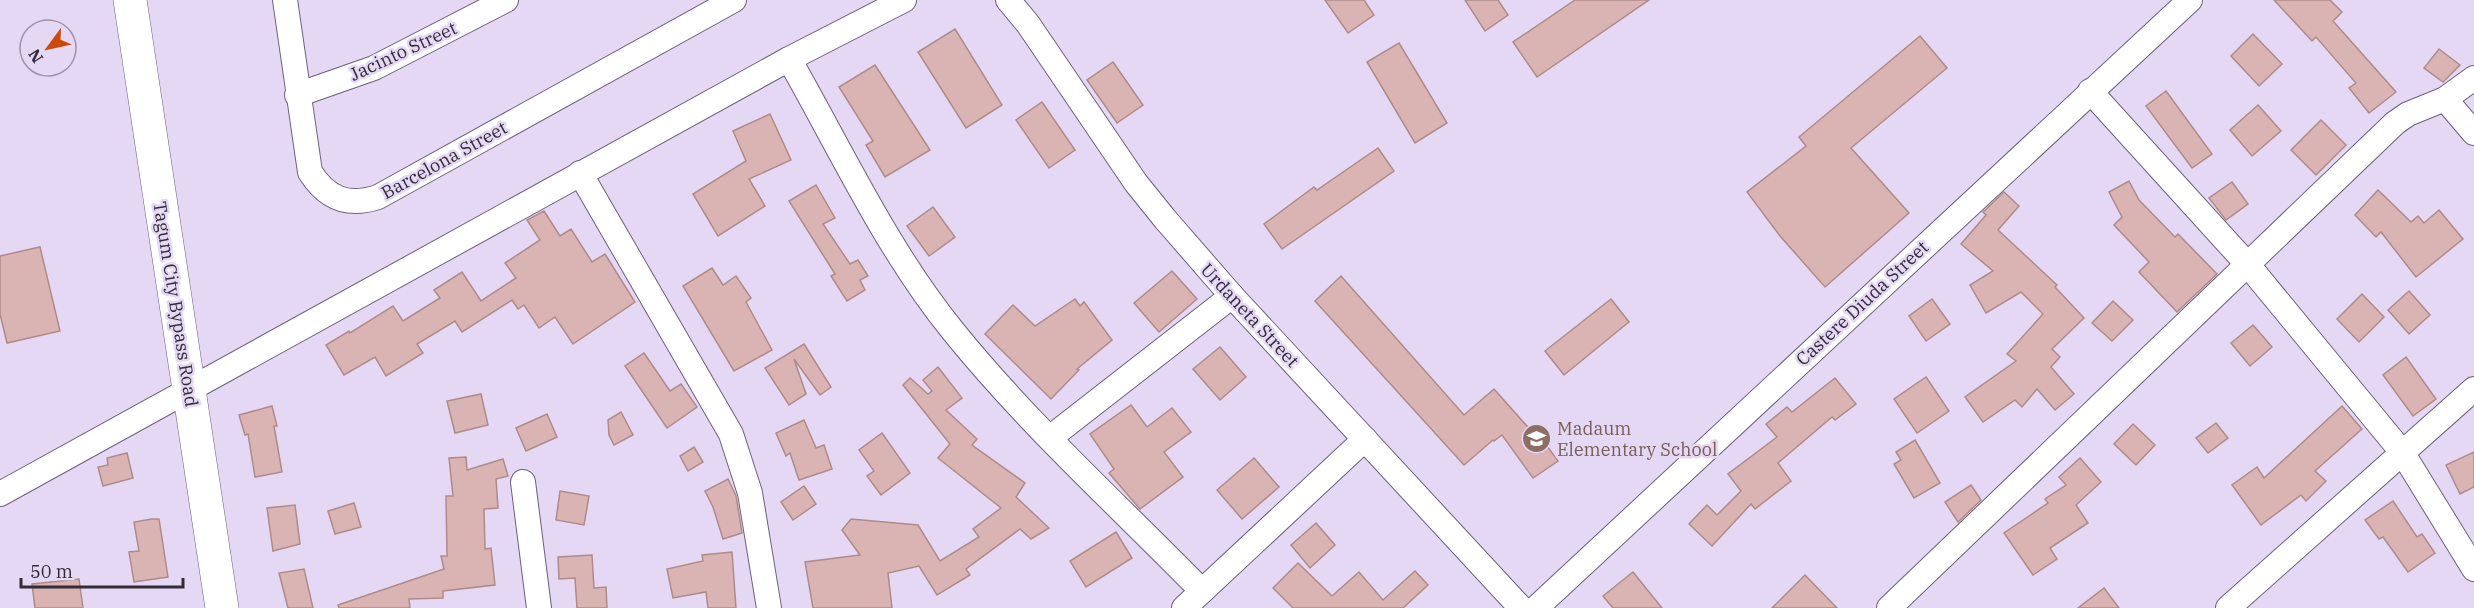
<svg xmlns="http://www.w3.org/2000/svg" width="2474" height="608" font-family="'IBM Plex Serif',serif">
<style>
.building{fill:#d9b4b2;stroke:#ae8b89;stroke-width:1.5}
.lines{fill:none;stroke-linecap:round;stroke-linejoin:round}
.minor-casing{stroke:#6c6079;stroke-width:26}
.primary-casing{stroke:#6c6079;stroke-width:34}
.minor{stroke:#fff;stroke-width:24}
.primary{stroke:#fff;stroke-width:33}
.labels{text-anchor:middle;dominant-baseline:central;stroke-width:5;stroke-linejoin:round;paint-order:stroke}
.street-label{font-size:18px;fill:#312c37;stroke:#e5d8f5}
.education-label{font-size:18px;fill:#785e54;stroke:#e5d8f5;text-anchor:start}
</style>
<rect width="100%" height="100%" fill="#e5d8f5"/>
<g class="building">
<path d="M1325,0h39l10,15 -26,18z"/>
<path d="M1465,0h33l10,15 -23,16z"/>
<path d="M1575,0h74l-112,77 -24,-35z"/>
<path d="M2274,0h56l12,12 -9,9 63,71 -27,21 -20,-25 7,-5 -40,-46 -4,4z"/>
<path d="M955,29l47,76 -36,23 -48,-76z"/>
<path d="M2253,34l29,30 -23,22 -28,-30z"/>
<path d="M1920,36l27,32 -96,80 58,65 -84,74 -45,-51 -33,-44 59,-46 -7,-9z"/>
<path d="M1399,43l48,80 -32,20 -48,-81z"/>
<path d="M2439,49l21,16 -17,17 -19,-14z"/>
<path d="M1113,62l30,43 -26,18 -30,-43z"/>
<path d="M875,65l55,85 -45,27 -19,-32 7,-4 -34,-54z"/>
<path d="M2166,91l46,63 -20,14 -46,-62z"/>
<path d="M1042,102l33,48 -26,18 -33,-48z"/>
<path d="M2258,105l23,26 -29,25 -22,-26z"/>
<path d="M770,114l21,46 -42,19 16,27 -47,30 -25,-42 53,-33 -13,-30z"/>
<path d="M2321,120l25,25 -30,30 -25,-25z"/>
<path d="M1378,148l16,23 -112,78 -18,-25 50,-37 3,3z"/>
<path d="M2129,181l10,19 36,37 3,-3 39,40 -40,38 -38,-40 10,-10 -35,-37 8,-8 -13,-25z"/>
<path d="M2232,182l16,22 -22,16 -17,-22z"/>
<path d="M816,185l19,33 -12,6 27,40 8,-4 10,16 -8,4 5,10 -18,11 -16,-25 4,-2 -46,-73z"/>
<path d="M2378,190l33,32 7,-6 6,7 15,-13 24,29 -47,38 -35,-45 -5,5 -21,-22z"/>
<path d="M2004,192l15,14 -21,24 59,55 -2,2 29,31 -32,31 8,8 -9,10 23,27 -19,16 -18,-21 -15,18 -7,-7 -32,22 -18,-25 51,-36 -9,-7 36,-40 -22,-22 -35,21 -16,-28 23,-14 -32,-27 25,-29 -3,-3z"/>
<path d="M933,207l22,30 -26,19 -22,-30z"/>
<path d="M544,211l16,25 11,-7 21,33 13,-8 30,48 -62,42 -18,-27 -16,11 -15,-23 -6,4 -6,-9 -50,32 -7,-11 -38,23 6,9 -37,23 -11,-19 -31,18 -18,-30 23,-14 1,2 43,-27 10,15 37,-23 -6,-8 28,-18 19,29 35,-23 -11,-15 35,-23 -13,-20z"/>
<path d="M40,247l20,84 -53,12 -7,-29v-58z"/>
<path d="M712,268l11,17 13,-9 15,22 -5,4 26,48 -38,21 -51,-85z"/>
<path d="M1172,271l25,28 -38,33 -25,-29z"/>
<path d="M1341,276l123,139 30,-26 40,45 3,-2 21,29 -25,17 -31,-43 -8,6 -1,-1 -29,25 -149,-164z"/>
<path d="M2409,291l21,24 -21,19 -21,-24z"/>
<path d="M2362,294l22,23 -25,25 -22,-23z"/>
<path d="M1075,299l5,7 4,-4 28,38 -35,29 2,1 -28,29 -66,-65 28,-29 22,21z"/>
<path d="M1611,299l18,23 -65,53 -19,-24z"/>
<path d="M1932,299l18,25 -24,17 -17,-25z"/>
<path d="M2113,301l20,19 -21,21 -20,-18z"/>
<path d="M2253,325l19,22 -22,19 -19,-23z"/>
<path d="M804,344l27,43 -11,8 -26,-36 12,35 -17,11 -24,-37z"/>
<path d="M1220,347l26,30 -26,23 -27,-31z"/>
<path d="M644,353l26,38 11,-7 16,23 -30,21 -42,-62z"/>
<path d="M2406,357l30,42 -23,17 -30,-41z"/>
<path d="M938,367l24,31 -16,12 31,29 -5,6 53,38 -9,14 33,31 -18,11 -11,-10 -54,40 4,6 -33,20 -18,-29 -31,7 4,35h-79l-8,-46 55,-7 -18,-25 9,-11 67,6 22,36 39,-24 -6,-8 28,-21 -63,-50 12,-14 -47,-59 7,-7 18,16 4,-3 -9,-11z"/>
<path d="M1926,377l23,34 -32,22 -23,-34z"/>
<path d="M1835,378l21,26 -21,16 -3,-3 -54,46 13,18 -36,28 -4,-5 -39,42 -23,-22 18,-19 10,10 24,-24 -13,-17 49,-37 -11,-13 21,-17 5,5z"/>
<path d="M481,394l7,31 -33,8 -8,-32z"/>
<path d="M1131,405l16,22 25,-19 19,24 -27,20 19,25 -43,32 -31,-36 5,-4 -24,-35z"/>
<path d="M272,406l5,20h-3l8,46 -27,5 -7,-43 -3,1 -6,-20z"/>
<path d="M2342,406l20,23 -47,42 11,10 -20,20 -5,-6 -40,30 -29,-40 25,-18 7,11z"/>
<path d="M621,412l12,23 -19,10 -5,-10 -1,-15z"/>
<path d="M547,414l10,23 -31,14 -10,-23z"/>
<path d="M804,420l12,28 8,-3 8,24 -33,11 -9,-27 -4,3 -10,-23z"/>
<path d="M2216,423l12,15 -20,15 -12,-15z"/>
<path d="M2133,424l22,21 -19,20 -22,-21z"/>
<path d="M882,433l28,40 -29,22 -14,-19 7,-5 -15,-21z"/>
<path d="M1915,440l25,43 -26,15 -20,-34 7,-4 -5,-8z"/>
<path d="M694,447l9,15 -15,9 -8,-15z"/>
<path d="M2474,452v35l-14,7 -14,-29z"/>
<path d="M127,453l6,25 -30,8 -5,-19 10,-2 -1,-7z"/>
<path d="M466,457l1,13 36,-11 5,17 -12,3 2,29 -14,1 1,40 6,-1 4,37 -52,6v7l-34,1 1,9h-71l-1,-3 106,-36 -3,-13h6l-1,-60h7l-4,-38z"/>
<path d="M1254,458l25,29 -37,32 -25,-29z"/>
<path d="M2080,458l21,24 -25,23 12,18 -38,25 7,11 -24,16 -29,-42 44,-30 -3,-4 21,-14 -7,-8z"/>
<path d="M728,479l8,17 6,37 -19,6 -10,-32 -8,-16z"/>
<path d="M1971,485l10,15 -23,22 -13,-20z"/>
<path d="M804,486l12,18 -23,16 -12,-18z"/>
<path d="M560,491l29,5 -5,29 -28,-5z"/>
<path d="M2393,501l24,36 5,-3 13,19 -27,19 -25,-35 -4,2 -14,-19z"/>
<path d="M354,503l7,24 -26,7 -7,-23z"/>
<path d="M295,505l5,39 -27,7 -6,-43z"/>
<path d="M152,519h7l9,58 -34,5 -5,-30 10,-1 -5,-29z"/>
<path d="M1316,523l19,22 -25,23 -19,-23z"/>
<path d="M1116,532l16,26 -46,29 -16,-26z"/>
<path d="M732,552l4,56h-28l-2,-16 -33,6 -6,-29 36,-8 -1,-6z"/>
<path d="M592,555l2,33 12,-1 1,21h-30l-2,-30 -16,1 -1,-22z"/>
<path d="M1298,563l34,33 27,-24 24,28 32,-29 13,14 -25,23h-110l-20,-20z"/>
<path d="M304,569l9,39h-25l-9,-35z"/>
<path d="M1633,572l29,36h-49l-10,-12z"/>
<path d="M1805,575l32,33h-65z"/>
<path d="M79,579l4,29h-48l-3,-24z"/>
<path d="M2104,588l15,20h-41z"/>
</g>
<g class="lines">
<defs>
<g id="minor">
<path d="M285,0l25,172c17,27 38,35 68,25l356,-197"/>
<path d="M1008,0l20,24 108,159 29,36 67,77 289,312"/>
<path d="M789,59c52,91 98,191 164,272 75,93 166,175 249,260"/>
<path d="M2090,91l158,174 154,187 72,117"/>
<path d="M297,95l77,-27 132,-68"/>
<path d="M2445,99l29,34"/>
<path d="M580,173l151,261 19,59 19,115"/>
<path d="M1051,437l181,-141"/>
<path d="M523,482l16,126"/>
<path d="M0,494l789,-435 115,-59"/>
<path d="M1184,608l181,-169"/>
<path d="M1536,608l654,-608"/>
<path d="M1889,608l506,-485 13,-9 37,-15 29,-21"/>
<path d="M2228,608l246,-219"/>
</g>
<path id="primary" d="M130,0l92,608"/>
</defs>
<use href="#minor" class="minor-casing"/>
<use href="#primary" class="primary-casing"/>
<use href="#minor" class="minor"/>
<use href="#primary" class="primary"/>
</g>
<defs>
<symbol id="school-disc" viewBox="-11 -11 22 22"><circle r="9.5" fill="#8d6e63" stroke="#e5d8f5"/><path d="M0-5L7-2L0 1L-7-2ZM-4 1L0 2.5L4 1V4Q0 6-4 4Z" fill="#fff"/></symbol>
</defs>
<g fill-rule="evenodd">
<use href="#school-disc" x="1520" y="422" width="33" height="33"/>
</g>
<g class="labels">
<g class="street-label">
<text transform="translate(403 51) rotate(-25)">Jacinto Street</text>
<text transform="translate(444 160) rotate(-29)">Barcelona Street</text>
<text transform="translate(1862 303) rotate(-43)">Castere Diuda Street</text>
<text transform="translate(176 304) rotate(81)">Tagum City Bypass Road</text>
<text transform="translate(1250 315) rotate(47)">Urdaneta Street</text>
</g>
<g class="education-label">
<text x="1557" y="428">Madaum<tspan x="1557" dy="21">Elementary School</tspan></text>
</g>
</g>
<g transform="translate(48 48) rotate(237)"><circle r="28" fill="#e5d8f5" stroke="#9d93a9" stroke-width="1.5"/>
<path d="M0-4.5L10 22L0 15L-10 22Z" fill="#ce4807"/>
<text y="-9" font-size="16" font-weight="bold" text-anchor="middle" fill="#312c37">N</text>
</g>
<path d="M21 578v9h162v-9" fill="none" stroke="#312c37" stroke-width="3"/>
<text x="30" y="578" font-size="18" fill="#312c37" stroke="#e5d8f5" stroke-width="4.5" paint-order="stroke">50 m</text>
</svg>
